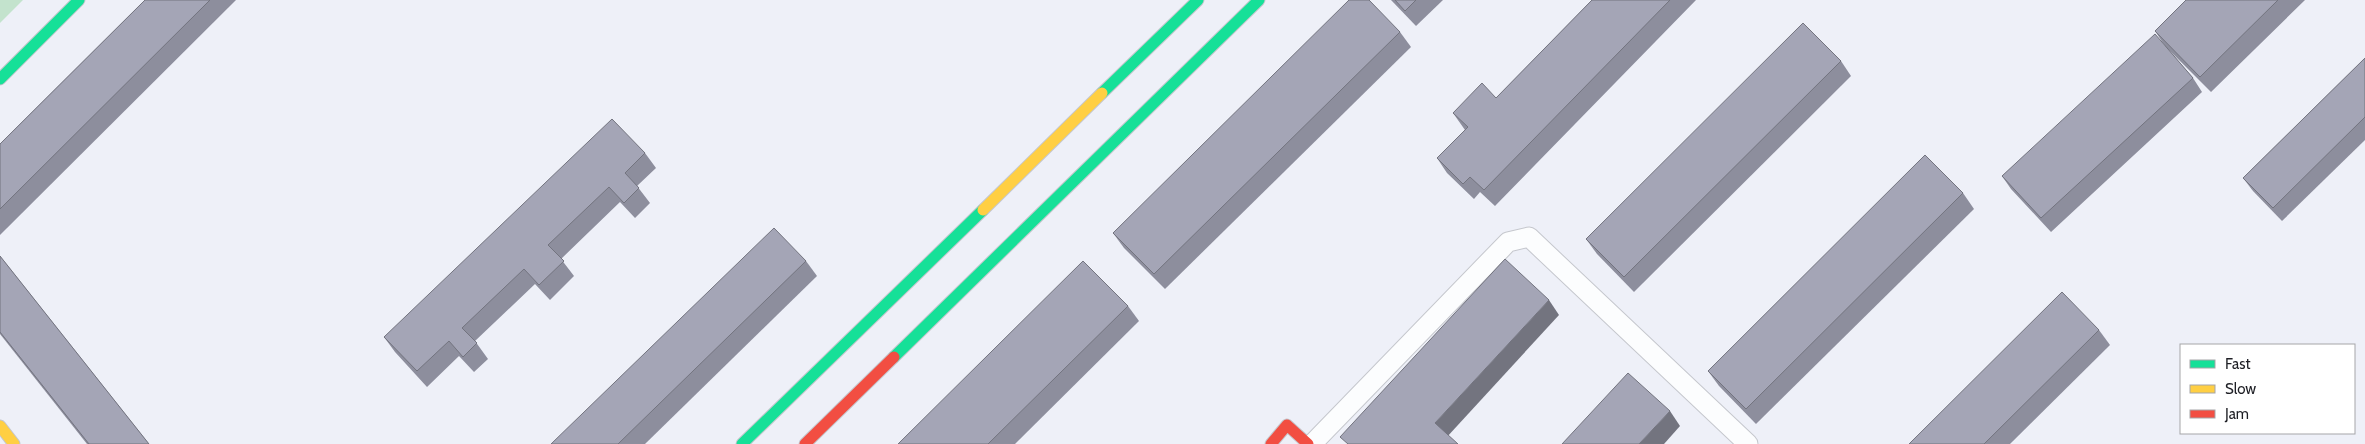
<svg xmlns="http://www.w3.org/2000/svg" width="2365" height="444" font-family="Cabin,sans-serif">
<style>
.green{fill:#c3e3cd}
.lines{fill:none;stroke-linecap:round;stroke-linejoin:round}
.lane-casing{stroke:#c5c7cd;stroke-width:21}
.fast-casing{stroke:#c5c7cd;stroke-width:13}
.slow-casing{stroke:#c5c7cd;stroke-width:13}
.jam-casing{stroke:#c5c7cd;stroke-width:13}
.lane{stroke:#fcfdfe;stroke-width:19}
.fast{stroke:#16e098;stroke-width:11}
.slow{stroke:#ffcf43;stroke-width:11}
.jam{stroke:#f24e42;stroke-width:11}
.wall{fill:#8d8e9d}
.shaded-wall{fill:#73747f}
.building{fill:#a4a5b6;stroke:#73747f}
</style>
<rect width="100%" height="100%" fill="#eef0f8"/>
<path class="green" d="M0,0h23l-23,23z"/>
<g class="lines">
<defs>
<path id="lane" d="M1312,444l196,-202 21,-5 219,207"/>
<g id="fast">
<path d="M0,79l79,-79"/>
<path d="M1102,93l96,-93"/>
<path d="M894,357l365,-357"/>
<path d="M742,444l241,-234"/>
</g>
<g id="slow">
<path d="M983,210l119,-117"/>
<path d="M0,426l14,18"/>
</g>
<g id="jam">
<path d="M805,444l89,-87"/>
<path d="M1271,444l16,-19 21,19"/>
</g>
</defs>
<use href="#lane" class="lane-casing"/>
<use href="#fast" class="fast-casing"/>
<use href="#slow" class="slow-casing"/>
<use href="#jam" class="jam-casing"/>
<use href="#lane" class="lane"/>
<use href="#fast" class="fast"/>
<use href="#slow" class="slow"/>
<use href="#jam" class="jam"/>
</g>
<g class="wall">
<path d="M145,0h91l-236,235v-91z"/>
<path d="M1391,0h52l-27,26z"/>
<path d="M1592,0h104l-201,206 -15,-14 -6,7 -27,-26 -10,-15 28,-28 -12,-17 43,-15z"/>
<path d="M2186,0h119l-94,92 -45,-45 27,31 9,14 -151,140 -40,-43 -9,-13 163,-130 -10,-15z"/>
<path d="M1400,32l11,15 -246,242 -41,-41 -11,-15z"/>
<path d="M2365,58v82l-83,81 -29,-30 -10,-13z"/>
<path d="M1841,61l10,15 -217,216 -37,-38 -11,-15z"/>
<path d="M645,153l11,15 -19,18 13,17 -15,15 -15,-16 -59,57 13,17 -24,24 -15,-16 -60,57 13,18 -14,13 -15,-16 -32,31 -32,-35 -11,-15z"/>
<path d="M1963,193l11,16 -218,215 -37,-38 -11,-15z"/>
<path d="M0,256l149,188h-62l-87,-110z"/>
<path d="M806,261l11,15 -172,168h-94z"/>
<path d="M1128,306l11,15 -124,123h-117z"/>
<path d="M2099,330l11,15 -100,99h-101z"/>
</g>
<g class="shaded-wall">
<path d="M1549,300l10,15 -113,123 -11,-15z"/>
<path d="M1670,411l10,15 -16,18h-25z"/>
</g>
<g class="building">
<path d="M145,0h65l-210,209v-65z"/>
<path d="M1349,0h20l31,32 -246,242 -41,-41z"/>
<path d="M1395,0h21l-11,11z"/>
<path d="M1592,0h78l-186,190 -14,-13 -7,7 -26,-26 31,-31 -15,-14 29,-30 14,15z"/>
<path d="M2186,0h92l-78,77 -45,-46z"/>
<path d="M1803,23l38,38 -217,216 -38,-38z"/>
<path d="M2155,34l38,44 -152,140 -39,-42z"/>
<path d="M2365,58v59l-92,91 -30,-30z"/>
<path d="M612,119l33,34 -20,20 14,15 -15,15 -15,-16 -61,58 16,16 -25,24 -15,-16 -62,59 15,15 -14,14 -14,-16 -32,30 -33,-34z"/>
<path d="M1925,155l38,38 -217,216 -38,-38z"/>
<path d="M774,228l32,33 -188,183h-67z"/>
<path d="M0,256l149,188h-60l-89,-112z"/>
<path d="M1505,259l44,41 -114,123 23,21h-110l-8,-7z"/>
<path d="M1083,261l45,45 -140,138h-90z"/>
<path d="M2062,292l37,38 -115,114h-75z"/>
<path d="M1628,373l42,38 -31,33h-77z"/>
</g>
<rect x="2180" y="344" width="175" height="90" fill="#ffffff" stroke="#a5a5a8"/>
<rect x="2190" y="360" width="25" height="8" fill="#16e098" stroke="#a5a5a8"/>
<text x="2225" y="369" font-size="15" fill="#1e1f25">Fast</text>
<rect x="2190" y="385" width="25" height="8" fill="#ffcf43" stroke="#a5a5a8"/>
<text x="2225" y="394" font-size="15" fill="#1e1f25">Slow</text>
<rect x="2190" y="410" width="25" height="8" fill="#f24e42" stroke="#a5a5a8"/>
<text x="2225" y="419" font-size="15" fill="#1e1f25">Jam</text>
</svg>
